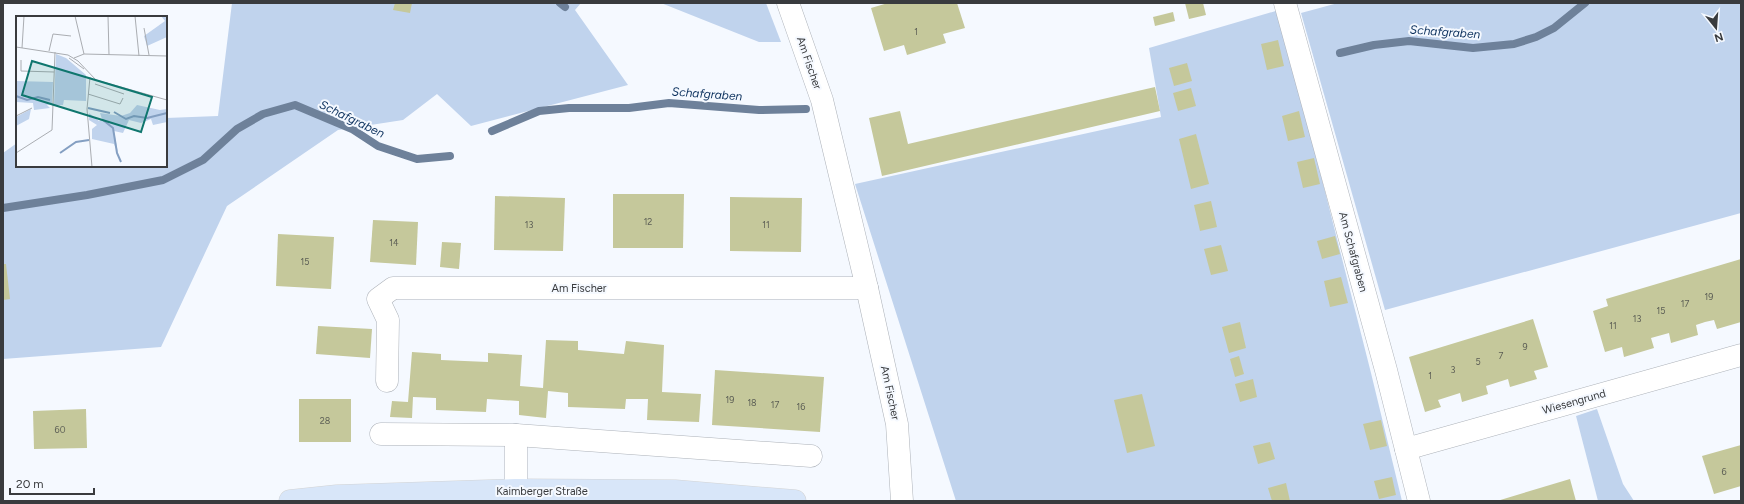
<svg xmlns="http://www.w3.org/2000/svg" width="1744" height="504" font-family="Figtree,sans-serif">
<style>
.green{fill:#c0d3ed}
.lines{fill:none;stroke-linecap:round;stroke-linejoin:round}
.stream{stroke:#6e819a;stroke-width:8}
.building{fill:#c5c89b}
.minor-casing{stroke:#adb2b9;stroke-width:23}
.major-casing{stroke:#d3d4d5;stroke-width:23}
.minor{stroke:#fff;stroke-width:22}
.major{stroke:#d8e6f9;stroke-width:22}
.labels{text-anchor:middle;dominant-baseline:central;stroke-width:4;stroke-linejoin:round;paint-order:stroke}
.number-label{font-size:9px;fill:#5c5e55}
.street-label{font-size:11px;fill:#393b3e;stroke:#f5f9ff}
.water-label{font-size:12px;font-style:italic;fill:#0b305d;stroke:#f5f9ff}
.inset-river{fill:none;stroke:#849fc2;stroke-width:2}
.inset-road{fill:none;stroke:#aaadb2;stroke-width:1}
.view{fill:#0f766e;fill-opacity:0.15;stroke:#0f766e;stroke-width:2}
.inset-edge{fill:none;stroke:#393b3e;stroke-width:2}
</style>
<rect width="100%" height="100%" fill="#f5f9ff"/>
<g class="green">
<path d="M232,3h349l-6,7 53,75 -157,41 -34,-32 -34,26 -65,10 -111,76 -66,141 -158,12v-206l14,-10v23h149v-48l52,-2z"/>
<path d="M661,3h105l15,39h-22z"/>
<path d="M1338,3h403v210l-356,97 -84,-297z"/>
<path d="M1279,10l92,363 31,128h-446l-101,-317 306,-67 -12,-69z"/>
<path d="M1597,409l26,75 11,17h-36l-22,-85z"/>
</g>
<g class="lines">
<g class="stream">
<path d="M560,3l5,4"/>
<path d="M1340,53l34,-8 35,-4 64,7 41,-4 22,-7 18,-9 31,-25"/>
<path d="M492,131l47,-20 30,-3h60l40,-5 90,7 47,-1"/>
<path d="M3,208l84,-13 76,-15 40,-20 34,-31 26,-15 32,-9 57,24 26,17 39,13 33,-3"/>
</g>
</g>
<g class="building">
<path d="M395,3h17l-2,10 -17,-3z"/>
<path d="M888,3h69l8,25 -22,6 3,9 -39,12 -3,-10 -20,6 -13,-43z"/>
<path d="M1185,3h18l3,12 -17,4z"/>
<path d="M1173,12l2,9 -20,5 -2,-9z"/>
<path d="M1278,40l6,26 -17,4 -6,-26z"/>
<path d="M1187,63l5,18 -18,5 -5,-18z"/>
<path d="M1155,87l5,24 -278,65 -13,-58 31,-7 8,33z"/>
<path d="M1191,88l5,18 -18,5 -5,-18z"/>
<path d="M1299,111l6,26 -17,4 -6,-25z"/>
<path d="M1196,134l13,50 -18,5 -12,-50z"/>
<path d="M1314,158l6,26 -17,4 -6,-26z"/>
<path d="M613,194h71l-1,54h-70z"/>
<path d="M495,196l70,2 -2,53 -69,-1z"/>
<path d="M730,197l72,1 -1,54 -71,-1z"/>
<path d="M1211,201l6,26 -17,4 -6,-26z"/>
<path d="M373,220l45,2 -2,43 -46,-3z"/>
<path d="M278,234l56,3 -3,52 -55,-3z"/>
<path d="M1335,236l5,18 -18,5 -5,-18z"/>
<path d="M442,242l19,1 -2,26 -19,-2z"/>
<path d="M1221,245l7,26 -17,4 -7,-26z"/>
<path d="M1741,259v63l-24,7 -3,-9 -9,2 -9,3 2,10 -27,8 -2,-10 -18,5 3,10 -30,9 -2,-10 -17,5 -12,-41 15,-5 -2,-7z"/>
<path d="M3,264h3l4,35 -7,1z"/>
<path d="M1341,277l7,26 -18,4 -6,-26z"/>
<path d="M1533,319l15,48 -14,4 3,8 -27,8 -2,-8 -22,7 2,8 -26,8 -2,-9 -22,7 3,7 -16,5 -16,-55z"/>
<path d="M1240,322l6,26 -17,5 -7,-26z"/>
<path d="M318,326l54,3 -2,29 -54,-4z"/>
<path d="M546,340l32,1v9l46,4 2,-13 38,4 -2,47 39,2 -2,28 -52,-2 1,-21h-22l-1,10 -57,-2v-14l-20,-2 -2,27 -27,-3v-14l-32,-2 -1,13 -50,-2v-12l-23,-1 -1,21 -22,-1 2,-16 16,1 4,-50 29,2v6l47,2v-9l34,2 -2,31 23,2z"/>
<path d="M1239,356l5,18 -9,3 -5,-18z"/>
<path d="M715,370l109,7 -4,55 -108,-7z"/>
<path d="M1253,379l4,18 -17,5 -5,-18z"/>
<path d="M1142,394l13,52 -28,7 -13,-53z"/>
<rect x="299" y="399" width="52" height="43"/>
<path d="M86,409l1,39 -53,1 -1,-38z"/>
<path d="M1381,420l6,26 -17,4 -7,-26z"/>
<path d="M1270,442l5,17 -17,5 -5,-18z"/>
<path d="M1741,445v41l-27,8 -12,-38z"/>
<path d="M1392,477l4,18 -17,4 -5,-18z"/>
<path d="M1570,479l6,22h-79z"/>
<path d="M1286,483l4,18h-18l-4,-13z"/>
</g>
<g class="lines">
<defs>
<g id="minor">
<path d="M788,3l34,97 45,188 30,136 5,77"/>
<path d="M1285,3l101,367 33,131"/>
<path d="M387,381l1,-61 -10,-21 15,-11h474"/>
<path d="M381,434l135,1 295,21"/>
<path d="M1406,449l335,-94"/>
<path d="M516,490v-55"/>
</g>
<path id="major" d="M290,501l47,-5 179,-6 159,1 120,10"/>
</defs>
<use href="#minor" class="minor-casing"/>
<use href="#major" class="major-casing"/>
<use href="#minor" class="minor"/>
<use href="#major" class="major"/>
</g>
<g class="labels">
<g class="number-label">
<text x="916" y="31">1</text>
<text x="648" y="221">12</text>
<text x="529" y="224">13</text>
<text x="766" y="224">11</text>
<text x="394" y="242">14</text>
<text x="305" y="261">15</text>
<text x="1709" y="296">19</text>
<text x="1685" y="303">17</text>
<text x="1661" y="310">15</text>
<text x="1637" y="318">13</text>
<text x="1613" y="325">11</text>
<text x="1525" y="346">9</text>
<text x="1501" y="355">7</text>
<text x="1478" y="361">5</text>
<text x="1453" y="369">3</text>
<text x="1430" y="375">1</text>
<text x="730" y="399">19</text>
<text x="752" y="402">18</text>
<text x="775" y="404">17</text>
<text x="801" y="406">16</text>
<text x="325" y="420">28</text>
<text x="60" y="429">60</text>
<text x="1724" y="471">6</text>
</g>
<g class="street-label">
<text transform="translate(809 63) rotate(71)">Am Fischer</text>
<text transform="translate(1353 252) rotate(75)">Am Schafgraben</text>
<text x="579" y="288">Am Fischer</text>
<text transform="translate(890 393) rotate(78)">Am Fischer</text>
<text transform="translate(1574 402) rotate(-16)">Wiesengrund</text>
<text x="542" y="491">Kaimberger Straße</text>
</g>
<g class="water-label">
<text transform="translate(1445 32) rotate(4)">Schafgraben</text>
<text transform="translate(707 94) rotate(4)">Schafgraben</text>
<text transform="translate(352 119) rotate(26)">Schafgraben</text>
</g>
</g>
<g transform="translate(16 16)">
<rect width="151" height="151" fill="#f5f9ff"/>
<path d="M145,0h6v21l-20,9 -3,-10 21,-15zM40,38l10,4 20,17v26l-22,-1 -1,5h-9zM0,65l37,1 -1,22 -5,1 3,3 -16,2 -1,-7 -17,-1zM121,89l23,5 7,-1v13l-14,3 -2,-6 -10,4 -12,-3 -6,13 -9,-2 4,22 -4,-9 -22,-5v-10l5,-4 -8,-5v-7l10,8 3,-2 -2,-6 21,3 9,-3zM15,93l-2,10 -13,7v-9z" fill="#c0d3ed"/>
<path class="inset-river" d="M0,80l11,4 11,-3 12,3M72,92l22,5M98,96l12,7 8,-3 13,2 20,-5M87,104l10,8 4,25 4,9M44,137l16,-11 13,-2"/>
<path class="inset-road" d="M59,0l9,38M92,0l1,39M119,0l4,40M128,12l5,27M0,31l52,8 10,6 18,19 71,20M6,32l2,-32M33,35l4,-17 18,2M53,42l15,11M58,42l10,-4 83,2M5,44v11l33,1M74,61l-3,32 5,58M79,68l29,10M72,78l32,10 3,-6M0,100l16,-8M0,137l36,-23 3,-78"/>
<path class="view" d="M16,45l120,36 -11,35 -119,-37z"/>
<rect width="151" height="151" class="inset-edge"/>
</g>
<rect width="1744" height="504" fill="none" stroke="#393b3e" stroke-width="8"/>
<g transform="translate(1716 28) rotate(163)" stroke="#f5f9ff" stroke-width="3" paint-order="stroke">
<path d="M0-3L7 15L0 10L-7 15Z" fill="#393b3e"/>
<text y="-6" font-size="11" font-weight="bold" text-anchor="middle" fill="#393b3e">N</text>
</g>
<path d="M10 488v6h84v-6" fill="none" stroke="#393b3e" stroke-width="2"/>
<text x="16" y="488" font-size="12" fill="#393b3e" stroke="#f5f9ff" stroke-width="3" paint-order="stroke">20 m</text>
</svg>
